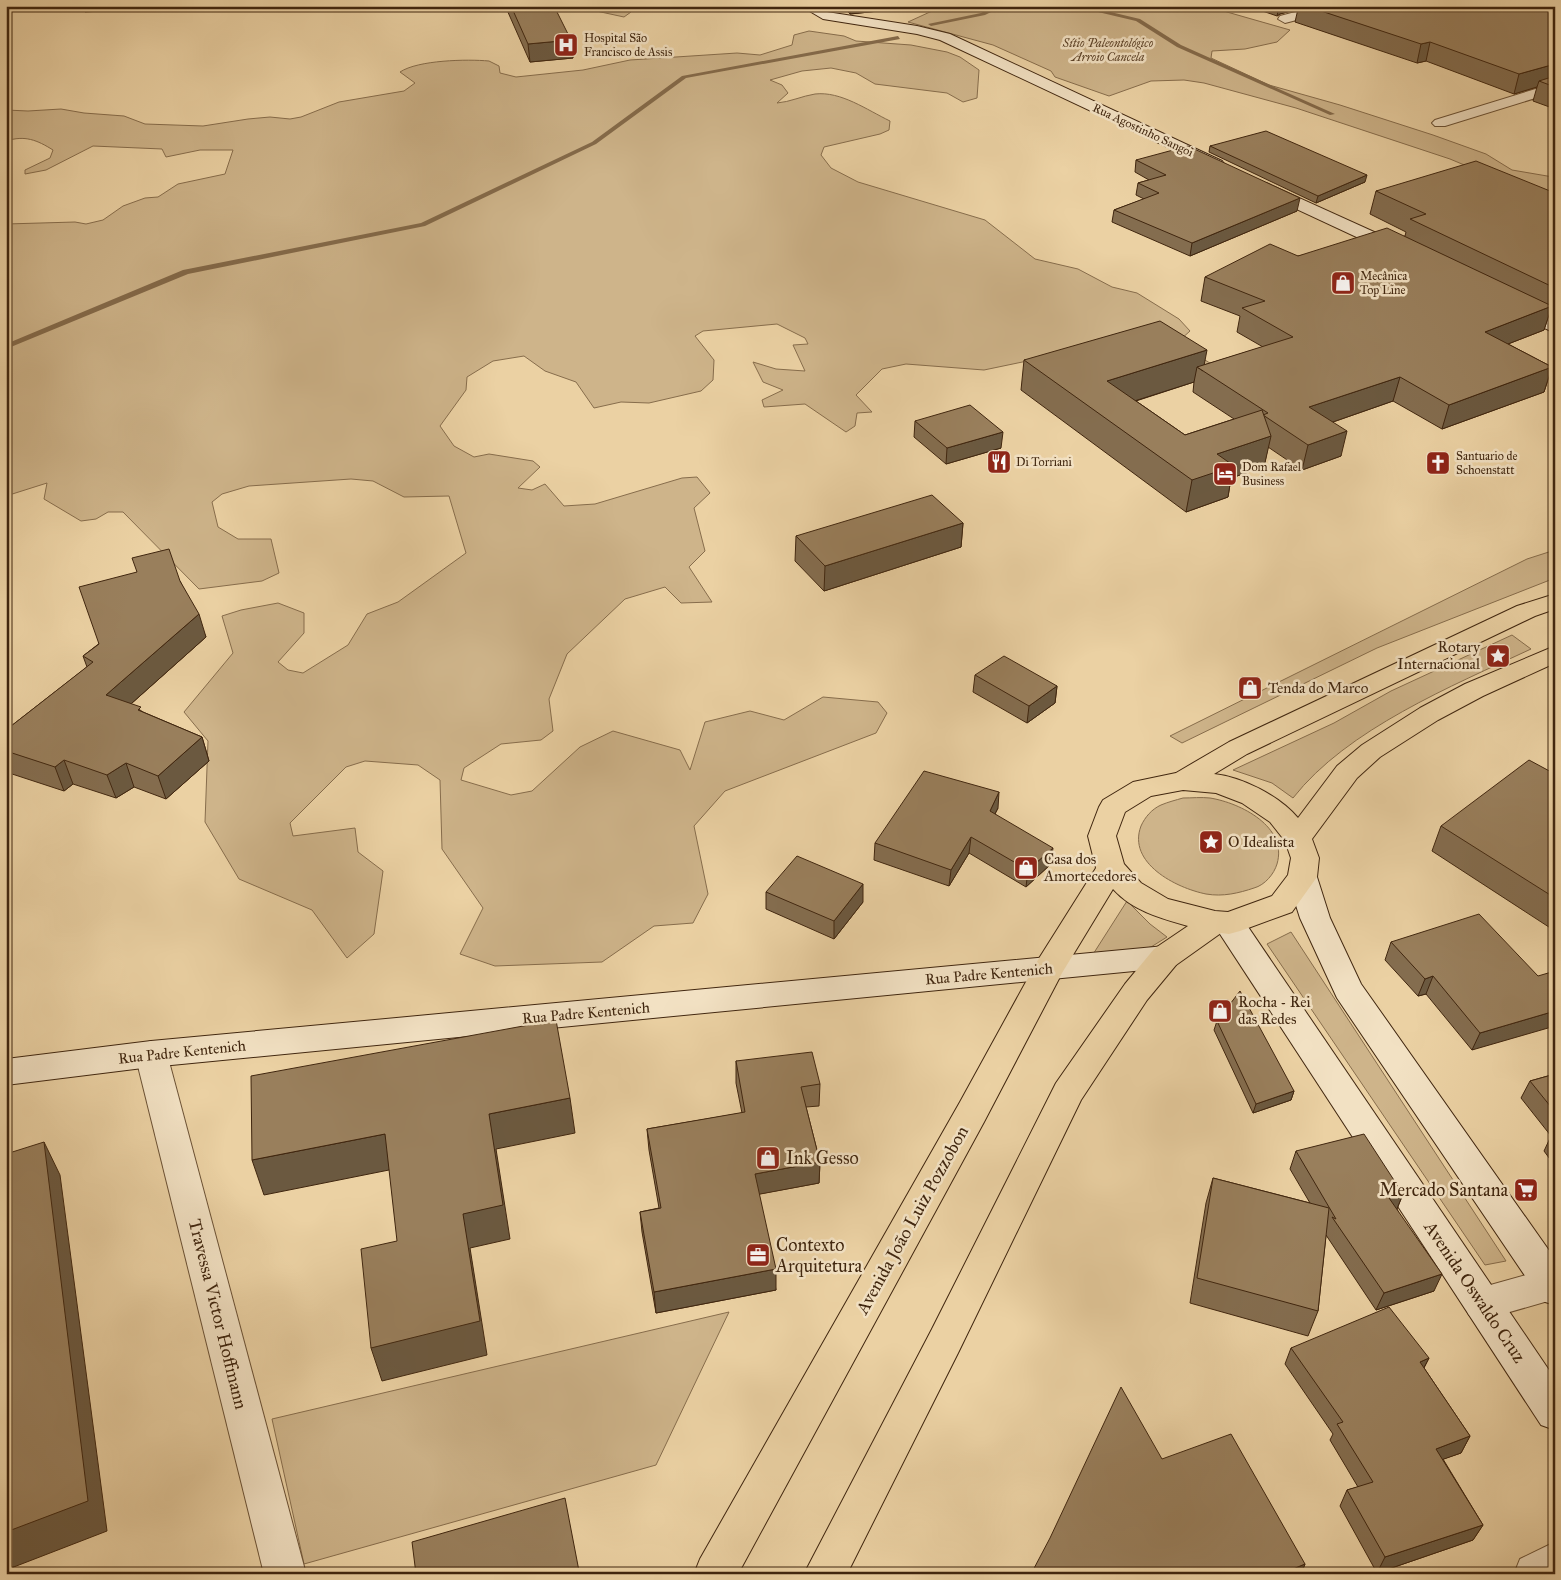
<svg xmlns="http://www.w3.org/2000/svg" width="1561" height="1580" font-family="'IM FELL Great Primer',serif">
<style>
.green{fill:#ceb48a;stroke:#876d4c}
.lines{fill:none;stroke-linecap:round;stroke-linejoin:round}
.stream{fill:#846a4a;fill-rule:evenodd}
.street-casing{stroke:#6b5134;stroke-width:2}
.secondary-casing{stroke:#40260f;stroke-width:2}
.primary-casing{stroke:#40260f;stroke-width:2}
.street{fill:#f2e1c3;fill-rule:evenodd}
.secondary{fill:#f2e1c3;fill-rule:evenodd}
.primary{fill:#ebd1a3;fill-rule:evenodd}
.wall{fill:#846d4f;stroke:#40260f;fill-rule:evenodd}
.shaded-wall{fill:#6b5940;stroke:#40260f}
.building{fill:#997f5c;stroke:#40260f}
.labels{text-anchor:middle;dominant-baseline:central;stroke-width:5;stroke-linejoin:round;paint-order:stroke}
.far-poi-label{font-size:12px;fill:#40260f;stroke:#f2e1c3;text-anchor:start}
.far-park-label{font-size:12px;font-style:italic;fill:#5c4228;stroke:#f2e1c3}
.far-street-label{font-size:12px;fill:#40260f;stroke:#f2e1c3}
.poi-label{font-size:15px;fill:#40260f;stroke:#f2e1c3;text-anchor:start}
.street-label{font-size:15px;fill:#40260f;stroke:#f2e1c3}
.near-poi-label{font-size:18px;fill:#40260f;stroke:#f2e1c3;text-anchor:start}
.near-street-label{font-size:18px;fill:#40260f;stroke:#f2e1c3}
</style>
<rect width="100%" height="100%" fill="#ebd1a3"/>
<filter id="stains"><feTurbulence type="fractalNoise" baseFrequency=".004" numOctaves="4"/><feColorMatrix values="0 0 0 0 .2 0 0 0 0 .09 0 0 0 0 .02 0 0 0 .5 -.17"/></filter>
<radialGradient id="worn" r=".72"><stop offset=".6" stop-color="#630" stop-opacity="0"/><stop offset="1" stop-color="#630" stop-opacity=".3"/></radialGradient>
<g class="green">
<path d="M585,6h46v6l-7,5 -37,-8z"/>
<path d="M943,6h263l84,24 -13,12 -32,7 -33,2 -1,7 58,27 71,20 93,30 53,19 26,16 41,7 2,26 -105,-44 -154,-51 -92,-25 -20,-3 -33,1 -42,15 -54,-19 -4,-6 -58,-26 -85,-23z"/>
<path d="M809,31l35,5 12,5 55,4 36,7 13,5 19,13 -2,28 -14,4 -16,-9 -72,-9 -19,-11 -25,-5 -29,3 -32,9 12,5 6,8 -11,10c13,-1 25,-7 38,-9 26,-3 52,16 75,27l-1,9 -9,4 -56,13 -3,8 10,13 27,14 127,38 50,39 43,10 34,18 25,6 42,26 11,12 -10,9 3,7 42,25 -193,-12 -48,10 -78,-6 -24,5 -26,26 16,17 -15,1 -2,13 -9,6 -41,-28 -41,3 -2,-7 21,-10 -20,-8 -10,-20 23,7 29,2 -12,-26 15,-1 -3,-6 -28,-14 -74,7 -8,5 19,24 -1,20 -12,11 -52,12 -28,-1 -27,6 -18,-26 -31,-11 -21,-15 -31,5 -26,16 -1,13 -26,36 14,20 20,11 15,-3 44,7 7,6 -22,21 14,2 13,-6 19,22 31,-2 87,-26 15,-1 13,16 -16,15 11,43 -16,16 23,35 -31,1 -16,-16 -40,12 -58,55 -18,45 4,32 -12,9 -40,4 -37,24 -3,12 50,15 21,-4 48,-44 33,-16 67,19 10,20 15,-48 45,-11 34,9 39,-23 55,5 9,11 -11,20 -151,58 -31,35 14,68 -15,29 -39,3 -52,36 -107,4 -35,-12 23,-46 -41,-59 -2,-69 -22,-15 -53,-4 -19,6 -56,56 3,13 62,-8 3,24 25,19 -9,63 -27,24 -35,-48 -73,-31 -34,-57 3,-81 -24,-29 49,-59 -11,-37 19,-6 37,-7 26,10v20l-26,29 10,8 15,3 45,-28 19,-31 31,-12 68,-49 -17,-57 -45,1 -31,-16 -22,-2 -102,7 -27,8 -10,8 6,25 20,12h33l8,34 -17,8 -63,8 -76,-77h-15l-12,7 -15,2 -37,-22 3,-16 -41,13v-272l69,-2 11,2 17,-4 20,-14 22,-8 13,-1 20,-13 47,-10 8,-24h-33l-34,7 -4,-8 -69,-3 -47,24 -21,4v-4l25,-12 3,-8c-16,-10 -28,-15 -47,-9v-31l22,1 33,-2 23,4 40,3 21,8 58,2 45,-7 22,-2 20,2 11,-2 38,-15 65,-11 11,-8 -15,-11c18,-12 67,-13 89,-11l10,5 1,7 16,4 67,-7 47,-10 107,-7 23,2 32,-10 2,-10z"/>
<path d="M1555,550v28l-178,70 -195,95 -12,-7 357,-177z"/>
<path d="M1512,635l19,14c-79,37 -184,80 -238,149l-21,-15 -39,-13 101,-47 57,-32z"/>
<path d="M1183,798c9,0 18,-1 27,0 31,5 78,29 67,66 -3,10 -12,21 -23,24 -15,5 -31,9 -48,6 -30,-6 -79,-31 -65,-68 4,-9 11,-17 20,-21 7,-3 15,-5 22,-7z"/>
<path d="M1127,901l23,23 17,13 -16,10 -61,12z"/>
<path d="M1291,932l215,329 -21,4 -218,-321z"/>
<path d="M729,1312l-73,153 -352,99 -32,-145z"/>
</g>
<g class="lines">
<g class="stream">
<path d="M995,6h8l-18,9 -54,11 -3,-2 53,-11z"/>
<path d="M1091,6h7l4,4 38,9 41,26 154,69 -5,1 -153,-68 -41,-26 -38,-9z"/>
<path d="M898,36l2,3 -214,39 -90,66 -171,82 -237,48 -182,75v-5l177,-74 238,-47 171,-81 90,-66z"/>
</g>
<defs>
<g id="street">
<path d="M1318,6h22l-1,3 -54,14 -7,-4 2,-3z"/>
<path d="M1555,83v9l-110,34h-10l-3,-3 3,-3z"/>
<path d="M151,1041l11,4 5,9 139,520h-42l-129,-520 5,-9z"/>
<path d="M1555,1267v32l-73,21 -13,-5 -5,-12 5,-12z"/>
<path d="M1555,1542v32h-41l6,-15z"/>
</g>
<g id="secondary">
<path d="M801,6h16l10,6 90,14 33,8 272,127 2,3 -2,3h-12l-270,-127 -23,-6 -94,-15z"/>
<path d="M1266,183l139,63 3,4 -3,4 -6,1 -6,-1 -133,-62 -2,-4 2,-4z"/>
<path d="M1514,300l41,19v14l-48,-23 -2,-4 2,-4z"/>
<path d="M1302,867l10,3 5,7 13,41 31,66 194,275v46l-13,-4 -205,-303 -37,-80 -13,-41 5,-7z"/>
<path d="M1229,912l11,3 315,464v51l-14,-5 -323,-494 -4,-8 4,-8z"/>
<path d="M1165,946l11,3 4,8 -4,8 -11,3 -1014,99 -145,18v-26l145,-18z"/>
</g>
<path id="primary" d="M1555,594v15l-20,7 -288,138 -33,20c28,3 66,22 84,44l39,-52 25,-21 58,-37 45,-24 90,-38v17l-72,33 -45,24 -58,37 -23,21 -45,61 7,19 -2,19 -25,35 -52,19 -11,3 -8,-1 -45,32 -29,35 -66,100 -123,253 -111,221h-43l128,-245 124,-246 69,-99 29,-35 34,-23c-28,-8 -55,-15 -75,-37l-51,84 -78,149 -246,452h-44l6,-15 260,-457 78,-142 58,-92 -8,-32 11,-29 4,-7 30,-18 43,-9 53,-31 288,-136zM1183,790l33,3 26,10 28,19 15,19 6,17 -3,17 -16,21 -44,16 -13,-1 -47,-12 -27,-16 -17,-19 -8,-28 9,-24 26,-16z"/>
</defs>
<use href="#street" class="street-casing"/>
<use href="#secondary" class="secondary-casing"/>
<use href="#primary" class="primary-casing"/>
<use href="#street" class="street"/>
<use href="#secondary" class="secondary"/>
<use href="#primary" class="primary"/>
</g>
<g class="wall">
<path d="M468,6h86l19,52 -43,4 -23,-52z"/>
<path d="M843,6h55v3l-48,5z"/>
<path d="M1248,6h307v103l-22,-8 4,-14 -23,7 -88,-33 -9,2 -122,-41 3,-13 -18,5 -3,2z"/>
<path d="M1210,146l155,36 -49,21 -107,-51z"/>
<path d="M1136,160l161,51 -107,45 -78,-34 2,-12 30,-11 -8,-4 2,-12 11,-3 -14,-8z"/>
<path d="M1376,191l179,2v124l-6,-3 -5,16 -36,14 44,23 -8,25 -102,37 -49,-28 -60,21 8,34 -39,14 -34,-23 -4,20 -33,11 -3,19 -42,15 -165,-122 3,-30 180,5 59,-18 -26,-15 3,-16 -39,-15 4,-24 93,-21 107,-20 1,-4 -36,-18zM1194,382l-1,10 41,27 -49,16 -49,-34z"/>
<path d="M915,421l86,27 -55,16 -32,-27z"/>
<path d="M963,523l-2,24 -137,44 -29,-30 1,-25z"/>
<path d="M180,581l26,56 -75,67 12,8 59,25 7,24 -43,38 -32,-12 -18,11 -43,-14 -9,7 -58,-19v-42l81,-63 -4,-11z"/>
<path d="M975,675l82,11 -2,17 -28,20 -54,-31z"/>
<path d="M1555,774v157l-123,-80 9,-25z"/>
<path d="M998,808l-3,6 56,50 -25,23 -57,-34 -20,33 -75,-26 1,-17z"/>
<path d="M766,892l97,10 -29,37 -68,-30z"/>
<path d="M1391,942l147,34 -66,74 -46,-56 -8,2 -33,-36z"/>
<path d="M1217,1021l77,70 -3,9 -38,13 -39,-83z"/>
<path d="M736,1061l84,23 -1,22 -13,1 14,55 -1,21 -60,11 17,96 -120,23 -14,-81 -2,-20 19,-4 -10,-58 -2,-21 95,-16 -6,-30z"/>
<path d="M1555,1074v92l-11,-15 7,-15 -30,-38 9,-17z"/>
<path d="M1296,1151l107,43 -6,15 37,82 -58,19 -50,-75 -8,76 -10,25 -118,-33 16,-100 7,-25 97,25 -20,-34z"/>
<path d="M1291,1348l138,10 -5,10 46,68 -9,17 -18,6 40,66 -10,15 -96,33 -37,-67 7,-16 11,-3 -28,-47 3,-6 -48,-70z"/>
<path d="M1162,1459l143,105 -4,10h-270z"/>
</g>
<g class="shaded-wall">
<path d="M83,6h65l-1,2 -62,4z"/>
<path d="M851,6h47v3l-48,5z"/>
<path d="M1279,6h19v3l-18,5 -3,2z"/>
<path d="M571,40l2,18 -43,4 -2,-18z"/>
<path d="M1430,42l-4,19 -9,2 4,-19z"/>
<path d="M1555,64v18l-16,-1 -2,6 -23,7 5,-20z"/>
<path d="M1367,175l-2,7 -49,21 2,-7z"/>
<path d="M1300,198l-3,13 -107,45 2,-13z"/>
<path d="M1552,306l-8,24 -67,26 8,-24z"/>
<path d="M1207,350l-4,21 -6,-4 -3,15 -91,29 4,-30z"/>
<path d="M1552,367l-8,25 -102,37 7,-24z"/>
<path d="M1400,377l-7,24 -89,31 5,-25z"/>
<path d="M1347,431l-6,25 -39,14 6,-25z"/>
<path d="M1003,432l-2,16 -55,16 1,-16z"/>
<path d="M1271,436l-7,31 -33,11 -3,19 -42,15 6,-32 25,-26z"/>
<path d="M963,523l-2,24 -137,44 1,-25z"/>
<path d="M199,614l7,23 -92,82 -8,-24z"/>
<path d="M1057,686l-2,17 -28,20 2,-17z"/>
<path d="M202,737l7,24 -43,38 -8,-23z"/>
<path d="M64,760l9,24 -9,7 -9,-24z"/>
<path d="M126,763l8,24 -18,11 -9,-23z"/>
<path d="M999,792l-1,16 -10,19 2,-16z"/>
<path d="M971,837l-2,16 -20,33 2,-16z"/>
<path d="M1053,848l-2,16 -25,23 2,-17z"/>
<path d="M863,884v18l-29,37v-18z"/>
<path d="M1433,976l-7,18 -8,2 7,-17z"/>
<path d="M1555,1011v15l-83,24 8,-17z"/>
<path d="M1294,1091l-3,9 -38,13 3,-9z"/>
<path d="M570,1098l5,35 -79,16 14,90 -40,9 17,107 -105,26 -11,-33 92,-134 26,-100z"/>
<path d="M385,1134l9,35 -130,26 -12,-35z"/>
<path d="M44,1142l16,33 47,356 -101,39v-38z"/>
<path d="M820,1162l-1,21 -64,12v-21z"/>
<path d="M1403,1194l-7,17 -7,-13z"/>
<path d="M776,1269v21l-120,23 -2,-21z"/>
<path d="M1442,1274l-8,17 -58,19 8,-17z"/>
<path d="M1429,1358l-9,17v-13z"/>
<path d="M1470,1436l-9,17 -34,12 9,-16z"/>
<path d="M1483,1525l-10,15 -96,33 8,-16z"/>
<path d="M1305,1564l-4,10h-20z"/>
<path d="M1239,1569l-2,5h-9z"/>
<path d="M579,1571l1,3h-10z"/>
</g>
<g class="building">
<path d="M511,6h43l17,34 -43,4z"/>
<path d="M1306,6h249v58l-36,10 -89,-32 -9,2z"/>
<path d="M1555,76v11l-16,-6z"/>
<path d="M1266,131l101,44 -49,21 -108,-50z"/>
<path d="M1188,146l112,52 -108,45 -78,-33 45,-17 -21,-10 28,-8 -30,-15z"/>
<path d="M1476,161l79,32v95l-145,-69 16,-5 -50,-23z"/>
<path d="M1387,228l165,78 -67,26 67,35 -103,38 -49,-28 -91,30 38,24 -39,14 -45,-30 5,-2 -71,-46 96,-30 -51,-29 23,-7 -60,-24 65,-33 28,12z"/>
<path d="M1160,321l47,29 -100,31 78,54 77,-25 9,26 -54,18 17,12 -42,14 -168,-120z"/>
<path d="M970,405l33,27 -56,16 -32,-27z"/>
<path d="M932,495l31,28 -138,43 -29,-30z"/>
<path d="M169,549l11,32 19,33 -93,81 35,12 -3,3 64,27 -44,39 -32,-13 -19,12 -43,-15 -9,7 -49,-16v-21l87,-68 -10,-6 16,-12 -20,-57 58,-15 -5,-14z"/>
<path d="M1004,656l53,30 -28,20 -54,-31z"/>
<path d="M1529,760l26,14v124l-114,-72z"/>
<path d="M924,771l75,21 -9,19 63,37 -25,22 -57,-33 -20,33 -76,-27z"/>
<path d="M797,856l66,28 -29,37 -68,-29z"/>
<path d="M1479,914l59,62 17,-5v40l-75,22 -47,-57 -8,3 -34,-37z"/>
<path d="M1240,991l54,100 -38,13 -39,-83z"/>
<path d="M556,1020l14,78 -81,16 14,91 -40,9 17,107 -109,27 -10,-99 36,-8 -12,-107 -133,26 -1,-84z"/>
<path d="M812,1052l8,32 -19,3 19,75 -65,12 21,95 -122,23 -14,-80 21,-4 -14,-79 98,-17 -9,-51z"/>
<path d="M1555,1074v38l-25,-31z"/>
<path d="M1364,1134l39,60 -14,4 53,76 -58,19 -52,-76 4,2 -40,-68z"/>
<path d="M44,1142l44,359 -82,31v-378z"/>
<path d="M1213,1178l116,30 -11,103 -121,-33z"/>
<path d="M1389,1307l40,51 -9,4 50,74 -34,13 47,76 -98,32 -38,-67 26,-8 -36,-58 6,-2 -52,-74z"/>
<path d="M1121,1387l41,72 69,-25 74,130 -24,10h-39l-3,-5 -11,5h-197l19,-36z"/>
<path d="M565,1498l14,73 -9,3h-154l-4,-32z"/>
</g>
<defs>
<symbol id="hospital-square" viewBox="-11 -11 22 22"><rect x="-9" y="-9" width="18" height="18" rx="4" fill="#8f2418" stroke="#f2e1c3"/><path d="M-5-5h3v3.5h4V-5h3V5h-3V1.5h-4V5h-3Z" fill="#fff"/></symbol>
<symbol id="shop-square" viewBox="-11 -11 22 22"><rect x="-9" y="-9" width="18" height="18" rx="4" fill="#8f2418" stroke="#f2e1c3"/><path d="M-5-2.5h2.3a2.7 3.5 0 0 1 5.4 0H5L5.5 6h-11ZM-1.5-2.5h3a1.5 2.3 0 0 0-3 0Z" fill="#fff"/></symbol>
<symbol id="restaurant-square" viewBox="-11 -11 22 22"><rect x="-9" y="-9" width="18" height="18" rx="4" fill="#8f2418" stroke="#f2e1c3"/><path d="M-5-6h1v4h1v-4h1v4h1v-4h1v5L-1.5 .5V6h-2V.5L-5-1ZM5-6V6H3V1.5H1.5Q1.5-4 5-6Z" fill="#fff"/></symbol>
<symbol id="church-square" viewBox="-11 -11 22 22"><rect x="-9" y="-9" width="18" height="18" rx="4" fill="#8f2418" stroke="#f2e1c3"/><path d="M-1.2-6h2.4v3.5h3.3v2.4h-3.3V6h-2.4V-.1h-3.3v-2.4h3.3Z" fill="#fff"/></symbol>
<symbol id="hotel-square" viewBox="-11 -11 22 22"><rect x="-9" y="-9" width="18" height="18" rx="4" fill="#8f2418" stroke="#f2e1c3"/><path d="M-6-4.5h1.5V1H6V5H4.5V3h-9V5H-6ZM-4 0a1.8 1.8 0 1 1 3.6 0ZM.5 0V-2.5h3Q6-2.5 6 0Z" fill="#fff"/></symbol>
<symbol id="sight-square" viewBox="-11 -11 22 22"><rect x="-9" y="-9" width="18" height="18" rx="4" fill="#8f2418" stroke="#f2e1c3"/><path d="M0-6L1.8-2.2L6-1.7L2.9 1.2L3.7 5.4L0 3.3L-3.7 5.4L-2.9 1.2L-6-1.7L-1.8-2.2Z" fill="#fff"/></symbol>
<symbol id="supermarket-square" viewBox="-11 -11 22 22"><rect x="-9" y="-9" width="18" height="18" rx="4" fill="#8f2418" stroke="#f2e1c3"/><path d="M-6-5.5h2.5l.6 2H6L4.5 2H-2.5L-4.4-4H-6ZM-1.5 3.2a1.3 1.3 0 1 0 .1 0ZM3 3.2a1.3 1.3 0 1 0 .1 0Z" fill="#fff"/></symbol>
<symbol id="office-square" viewBox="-11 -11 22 22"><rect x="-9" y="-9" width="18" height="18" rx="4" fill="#8f2418" stroke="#f2e1c3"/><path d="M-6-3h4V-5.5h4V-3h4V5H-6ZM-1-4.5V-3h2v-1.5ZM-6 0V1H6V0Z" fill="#fff"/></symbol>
</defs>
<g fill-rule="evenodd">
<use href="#hospital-square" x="552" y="31" width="28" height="28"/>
<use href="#shop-square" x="1329" y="269" width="28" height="28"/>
<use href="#restaurant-square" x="985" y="448" width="28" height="28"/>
<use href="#church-square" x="1424" y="449" width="28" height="28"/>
<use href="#hotel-square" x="1211" y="460" width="28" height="28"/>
<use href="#sight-square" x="1484" y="642" width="28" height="28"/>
<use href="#shop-square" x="1236" y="674" width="28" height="28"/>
<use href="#sight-square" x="1197" y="828" width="28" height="28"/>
<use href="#shop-square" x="1012" y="854" width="28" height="28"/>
<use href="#shop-square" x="1206" y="997" width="28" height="28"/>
<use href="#shop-square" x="754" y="1144" width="28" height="28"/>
<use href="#supermarket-square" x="1512" y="1176" width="28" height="28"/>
<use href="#office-square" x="744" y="1241" width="28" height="28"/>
</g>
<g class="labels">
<g class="far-poi-label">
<text x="584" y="38">Hospital São<tspan x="584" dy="14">Francisco de Assis</tspan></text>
<text x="1360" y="276">Mecânica<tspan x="1360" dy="14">Top Line</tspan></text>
<text x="1456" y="456">Santuario de<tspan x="1456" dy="14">Schoenstatt</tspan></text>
<text x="1016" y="462">Di Torriani</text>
<text x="1242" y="467">Dom Rafael<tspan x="1242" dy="14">Business</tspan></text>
</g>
<g class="far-park-label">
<text x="1108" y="43">Sítio Paleontológico<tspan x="1108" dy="14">Arroio Cancela</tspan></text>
</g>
<g class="far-street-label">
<text transform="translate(1143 130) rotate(25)">Rua Agostinho Sangoi</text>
</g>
<g class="poi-label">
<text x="1480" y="647" text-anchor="end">Rotary<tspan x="1480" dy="17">Internacional</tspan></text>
<text x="1268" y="688">Tenda do Marco</text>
<text x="1228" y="842">O Idealista</text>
<text x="1044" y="859">Casa dos<tspan x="1044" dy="17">Amortecedores</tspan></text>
<text x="1238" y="1002">Rocha - Rei<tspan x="1238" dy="17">das Redes</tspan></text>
</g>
<g class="street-label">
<text transform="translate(989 974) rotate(-5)">Rua Padre Kentenich</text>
<text transform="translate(586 1013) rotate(-5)">Rua Padre Kentenich</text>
<text transform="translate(182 1052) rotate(-6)">Rua Padre Kentenich</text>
</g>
<g class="near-poi-label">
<text x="786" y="1158">Ink Gesso</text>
<text x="1508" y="1190" text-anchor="end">Mercado Santana</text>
<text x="776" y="1245">Contexto<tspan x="776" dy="21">Arquitetura</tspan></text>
</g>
<g class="near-street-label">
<text transform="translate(912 1220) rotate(-61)">Avenida João Luiz Pozzobon</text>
<text transform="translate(1475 1292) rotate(56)">Avenida Oswaldo Cruz</text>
<text transform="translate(218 1314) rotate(76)">Travessa Victor Hoffmann</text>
</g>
</g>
<rect width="1561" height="1580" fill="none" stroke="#ebd1a3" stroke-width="25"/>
<rect x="8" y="8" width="1546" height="1565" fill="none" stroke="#40260f" stroke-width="2.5"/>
<rect x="12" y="12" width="1536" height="1555" fill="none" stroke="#40260f"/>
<rect width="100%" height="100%" filter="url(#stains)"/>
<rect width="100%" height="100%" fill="url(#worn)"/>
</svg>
